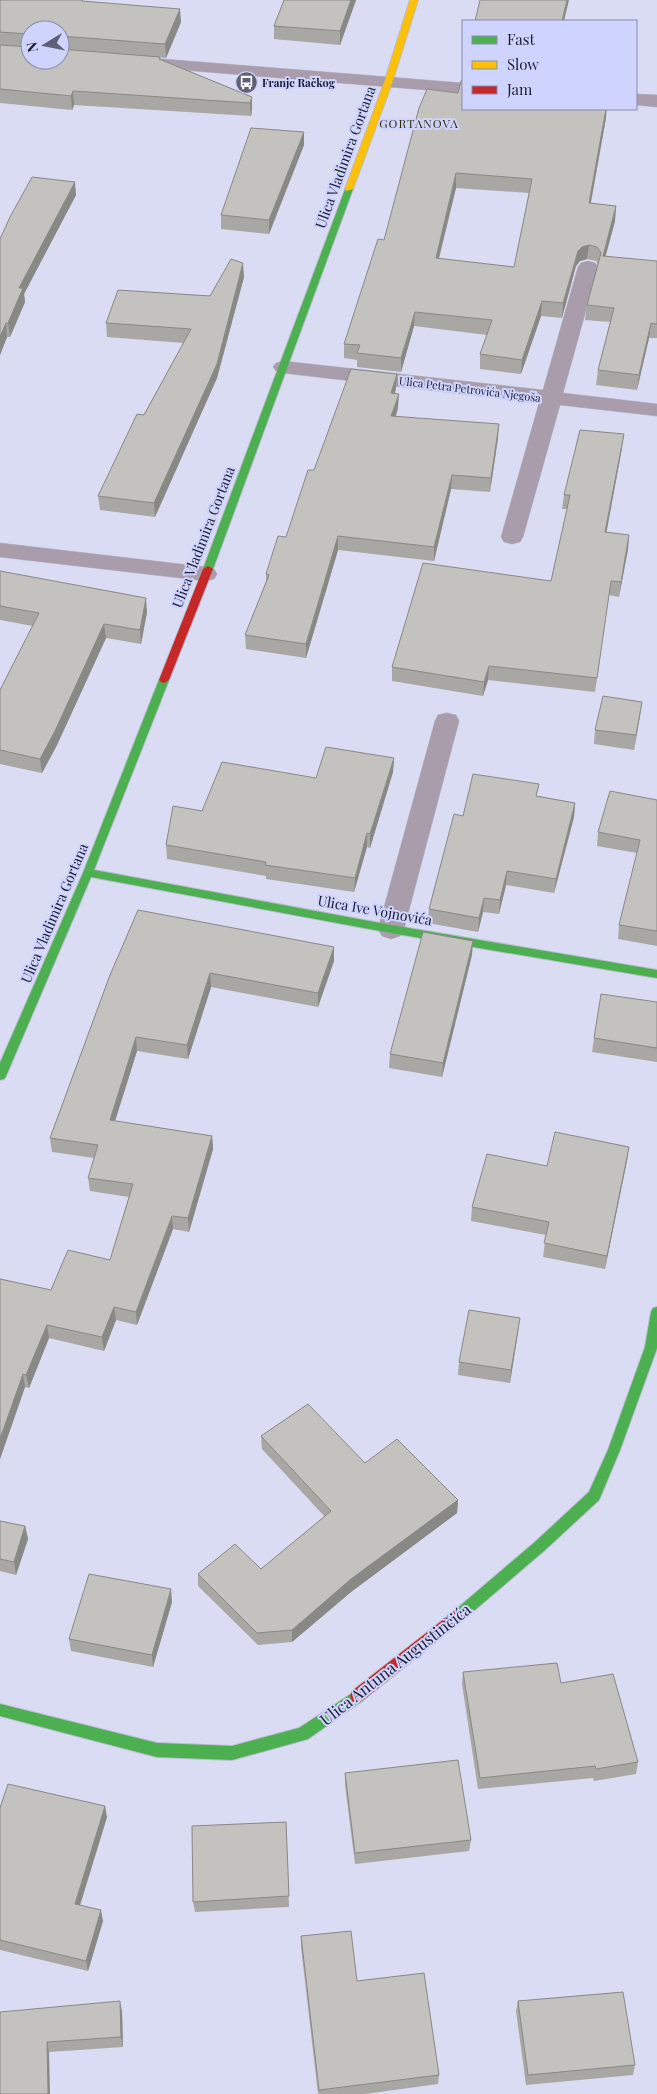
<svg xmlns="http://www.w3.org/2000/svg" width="657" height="2094" font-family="'Playfair Display',serif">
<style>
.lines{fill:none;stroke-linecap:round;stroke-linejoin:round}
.street-casing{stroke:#b9bbce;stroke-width:1}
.fast-casing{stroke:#b9bbce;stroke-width:2}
.slow-casing{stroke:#b9bbce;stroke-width:2}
.jam-casing{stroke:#b9bbce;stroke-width:2}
.street{fill:#a99dac;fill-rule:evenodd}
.fast{fill:#4caf50;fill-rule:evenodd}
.slow{fill:#ffc107;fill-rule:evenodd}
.jam{fill:#c62828;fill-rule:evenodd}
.wall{fill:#a8a7a3;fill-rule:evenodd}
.shaded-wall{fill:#888885}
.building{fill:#c3c2be;stroke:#888885;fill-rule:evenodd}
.labels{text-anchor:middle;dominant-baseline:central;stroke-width:4;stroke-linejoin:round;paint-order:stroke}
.far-poi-label{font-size:11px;font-weight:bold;fill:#1c1d30;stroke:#cfd4fe;text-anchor:start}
.far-street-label{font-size:11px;fill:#1c1d30;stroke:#cfd4fe}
.far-neighbourhood-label{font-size:12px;letter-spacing:1px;fill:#312b00;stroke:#cfd4fe}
.street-label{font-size:14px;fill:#1c1d30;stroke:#cfd4fe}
.near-street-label{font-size:16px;fill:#1c1d30;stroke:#cfd4fe}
</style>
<rect width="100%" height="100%" fill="#dadcf4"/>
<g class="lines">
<defs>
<g id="street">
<path d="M138,57l325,26v10l-331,-27 -3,-4 3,-4z"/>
<path d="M636,94l21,1v12l-21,-2z"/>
<path d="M588,261l7,2 3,4 -35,126 94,11v12l-97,-11 -37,132 -3,5 -8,2 -8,-2 -3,-5 38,-134 -256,-30 -7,-2 -3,-4 3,-4 7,-2 260,29 35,-123 3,-4z"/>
<path d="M0,543l206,24 8,2 3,5 -3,5 -8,2 -206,-24z"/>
<path d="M447,713l9,2 3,6 -55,208 -4,7 -9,3 -9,-3 -4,-7 57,-208 3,-6z"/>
</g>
<g id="fast">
<path d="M346,187l7,2 -140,380 -5,3 -3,-1 -2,-2z"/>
<path d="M164,677l5,3 -75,190 297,55 266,45v8l-266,-45 -300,-56 -85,199 -2,3 -4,1v-17l83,-190 76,-193z"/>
<path d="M657,1307v41l-37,102 -21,50 -54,50 -82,70 -5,2 -5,-2 -2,-4 2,-4 82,-70 54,-50 19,-42 37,-103 6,-35 2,-4z"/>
<path d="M357,1690l5,1 2,5 -2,5 -54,38 -76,21 -75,-3 -157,-41v-12l157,39 75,3 67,-18z"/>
</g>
<path id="slow" d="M410,0h8l-26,83 -39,106 -7,2 -1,-2 39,-106z"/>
<g id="jam">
<path d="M208,566l5,3 -44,111 -5,3 -3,-1 -2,-2 44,-111z"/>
<path d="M458,1610l5,2 2,4 -2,4 -101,81 -5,1 -5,-1 -2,-5 2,-5 101,-79z"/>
</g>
</defs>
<use href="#street" class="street-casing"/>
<use href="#fast" class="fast-casing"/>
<use href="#slow" class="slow-casing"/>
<use href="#jam" class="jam-casing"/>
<use href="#street" class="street"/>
<use href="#fast" class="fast"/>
<use href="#slow" class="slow"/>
<use href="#jam" class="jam"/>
</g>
<g class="wall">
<path d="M0,0l83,1 98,21 -15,36 -106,-9v-19h-30v17l-30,-2z"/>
<path d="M284,0h72l-16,45 -66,-6v-13z"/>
<path d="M0,45l160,12v2l92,38v13l-1,6 -177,-11 -2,5 -72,-7z"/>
<path d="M463,109h144l-1,9 -15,85 25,3 -1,15 -10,35 52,5v77h-8l-12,52 -41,-5 2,-15 12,-48 -25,-2 2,-15 11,-40 -2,-4 -9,-2 -7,2 -4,5 -14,52 -21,-2 -20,58 -41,-5v-15l7,-19 -73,-9 -13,46 -44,-5v-7l-13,-2v-14l40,-104zM456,188l73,5 -15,74 -75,-8z"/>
<path d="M304,132v13l-35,89 -48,-5v-14z"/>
<path d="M76,195l-52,99 1,8 -15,35h-3l-7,18v-116z"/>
<path d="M244,277l-27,101 -62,139 -55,-7 -2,-14 86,-153 -77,-6 -1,-14 104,-27z"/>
<path d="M397,374l-1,14 -1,5 3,15 -2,8 102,22 -8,54 -39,-3 -17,72 -96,-11 -32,108 -60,-9 -1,-14 21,-53v-8l20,-37 28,-67z"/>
<path d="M622,448l-16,84 23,3 -1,14 -9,48 -10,-2 -14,97 -107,-12 -5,16 -91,-15v-14l159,-86 16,-72h-5l2,-14z"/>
<path d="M0,571l147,41 -6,32 -35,-6 -49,107 -15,28 -42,-9v-74l33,-64 -33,-6z"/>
<path d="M642,702l-8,48 -40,-6 1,-14z"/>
<path d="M394,758l-1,14 -23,76 -3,-1 -13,45 -88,-13v-3l-99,-17 -1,-14 36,-34 114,-33z"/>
<path d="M538,796l37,7 -1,14 -20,76 -48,-8 -7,29 -16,-2 -5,20 -50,-9 1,-14 34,-93z"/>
<path d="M657,800v146l-39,-7 1,-14 18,-72 -40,-7 1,-14z"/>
<path d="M334,947v14l-16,46 -107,-20 -23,72 -51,-8 -22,70 97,15 1,13 -24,83 -16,-3 -36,96 -21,-5 -12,31 -55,-13 -20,50 -4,-1 -25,72v-180l51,11 59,-30 19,-63 -39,-6 -2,-13 6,-20 -42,-6 -2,-14 60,-163z"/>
<path d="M472,955l-30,122 -53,-9 1,-14z"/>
<path d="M657,1002v60l-65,-10 2,-14z"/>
<path d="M629,1147l-24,122 -62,-12 3,-22 -75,-14 1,-14 75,-41z"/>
<path d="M518,1332l-8,51 -52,-8 1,-13z"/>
<path d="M261,1436l104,27 93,37 -1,13 -106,79 -59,50 -34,3 -60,-59v-12l63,-5 64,-52 -63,-68z"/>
<path d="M0,1521l25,5 3,13 -12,36 -16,-4z"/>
<path d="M172,1602l-19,65 -82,-16 -2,-12z"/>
<path d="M463,1672l98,11 77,79 -2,12 -42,7 -1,-3 -115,11 -16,-105z"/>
<path d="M345,1773l126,67 -2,11 -114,13 -10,-79z"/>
<path d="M0,1808l107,9 -27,88 23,16 -15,50 -88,-21z"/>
<path d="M286,1822l3,85 -94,5 -2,-10z"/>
<path d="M301,1936l56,45 82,94 -1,9 -73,10h-47l-17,-147z"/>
<path d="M518,2001l117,64 -2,10 -107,10 -10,-74z"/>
<path d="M122,2011l1,36 -74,5 -49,-40z"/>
</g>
<g class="shaded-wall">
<path d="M351,0h5l-16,45v-14z"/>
<path d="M567,0h2l-5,21h-2z"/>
<path d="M180,9l1,13 -15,36 -1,-14z"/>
<path d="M73,91l1,14 -2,5 -1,-14z"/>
<path d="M252,97v13l-1,6 -1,-13z"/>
<path d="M606,109v9l-18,99 1,-14z"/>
<path d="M304,132v13l-35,89v-14z"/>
<path d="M456,173v15l-21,85 1,-15z"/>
<path d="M75,182l1,13 -52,99 1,8 -15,35 -2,-14 11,-35z"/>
<path d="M616,206l-1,15 -13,49 1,-14z"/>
<path d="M589,245l-2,14 -7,2 -4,5 -14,52 1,-15 15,-52 4,-4z"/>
<path d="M243,263l1,14 -27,101 -62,139 -1,-14z"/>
<path d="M542,301l-1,15 -20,58 1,-14z"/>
<path d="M415,312l-1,14 -13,46v-14z"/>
<path d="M6,323l1,14 -7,18v-18z"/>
<path d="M651,323l-2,15 -12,52 2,-15z"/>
<path d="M397,374l-1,14 -5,19v-14z"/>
<path d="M399,394l-1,14 -7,22v-14z"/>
<path d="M499,424l-1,14 -8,54 1,-14z"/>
<path d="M624,434l-2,14 -18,98 1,-14z"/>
<path d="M452,475l-1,14 -17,72v-14z"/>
<path d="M629,535l-1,14 -9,48 2,-15z"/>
<path d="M338,536v14l-32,108v-14z"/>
<path d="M146,598l1,14 -6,32 -1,-14z"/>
<path d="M104,624l2,14 -49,107 -15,28 -2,-14z"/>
<path d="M489,666l-1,14 -5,16 1,-14z"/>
<path d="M642,702l-2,14 -6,34 2,-15z"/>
<path d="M394,758l-1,14 -23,76v-14z"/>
<path d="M575,803l-1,14 -20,76 2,-14z"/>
<path d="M367,833v14l-13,45 1,-14z"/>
<path d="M507,871l-1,14 -7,29 1,-14z"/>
<path d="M484,898l-1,14 -5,20 1,-14z"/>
<path d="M473,941l-1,14 -30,122 1,-14z"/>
<path d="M334,947v14l-16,46v-14z"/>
<path d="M210,973l1,14 -23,72 -1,-14z"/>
<path d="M136,1037l1,14 -26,83 -1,-14z"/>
<path d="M212,1136l1,13 -24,83 -1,-14z"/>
<path d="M629,1147l-2,14 -22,108 2,-13z"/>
<path d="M172,1216l1,13 -36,96 -1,-13z"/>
<path d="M114,1307l2,13 -12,31 -2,-14z"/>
<path d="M520,1318l-2,14 -8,51 1,-13z"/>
<path d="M47,1325l2,13 -20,50 -3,-13z"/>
<path d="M23,1374l2,13 -25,72v-20z"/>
<path d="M458,1500l-1,13 -106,79 -59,50v-12l59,-51z"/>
<path d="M25,1526l3,13 -12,36 -2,-13z"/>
<path d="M171,1589l1,13 -19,65 -1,-12z"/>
<path d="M105,1806l2,11 -30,98 -2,-11z"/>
<path d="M101,1910l2,11 -15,50 -2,-10z"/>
<path d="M120,2001l2,10 1,36 -2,-10z"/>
<path d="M47,2042l2,10 1,42h-2z"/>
</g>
<g class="building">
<path d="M0,0h83l-1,1 98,8 -15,35 -105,-8v-6h-30v5l-1,-1 -29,-2z"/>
<path d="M284,0h67l-11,31 -66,-5z"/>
<path d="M480,0h87l-5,21h-87z"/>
<path d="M0,45l30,2v13h30v-11l100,8 -1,2 93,38 -2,6 -177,-12 -2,5 -71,-7z"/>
<path d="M463,80v29h143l-17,94 27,3 -13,50 54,5v63l-6,-1 -12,52 -41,-5 16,-62 -27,-3 14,-52 -4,-6 -8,-2 -7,2 -4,4 -15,52 -21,-2 -20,59 -42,-6 12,-34 -77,-8 -14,46 -44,-5 3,-8 -16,-1 34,-105 6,1 35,-132 8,-19 31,4 3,-12zM456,173l76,6 -18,88 -78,-9z"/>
<path d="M251,128l53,4 -35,88 -48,-5z"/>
<path d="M32,177l43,5 -56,106h4l-15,35h-2l-6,14v-98l10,-22z"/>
<path d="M231,259l12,4 -26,101 -63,139 -56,-7 39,-82 7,1 47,-86 -85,-6 12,-33 92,6z"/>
<path d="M351,369l46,5 -6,19 8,1 -8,22 108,8 -8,54 -39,-3 -18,72 -96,-11 -32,108 -61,-9 24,-60 -3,-1 12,-38 8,1 22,-67h6z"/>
<path d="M580,430l44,4 -19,98 24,3 -8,47 -10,-1 -14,97 -108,-12 -5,16 -92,-15 31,-104 128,18 19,-86h-6z"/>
<path d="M0,571l146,27 -6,32 -36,-6 -49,107 -15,28 -40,-9v-60l39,-77 -39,-7z"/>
<path d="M603,696l39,6 -6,33 -41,-5z"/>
<path d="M326,747l68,11 -24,76 -3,-1 -12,45 -90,-13 1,-3 -100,-17 7,-39 29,5 20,-49 94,16z"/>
<path d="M473,774l66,10 -3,12 39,7 -19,76 -49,-8 -7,29 -16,-2 -5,20 -50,-9 25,-95 9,2z"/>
<path d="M610,791l47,9v131l-38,-6 21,-85 -42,-8z"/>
<path d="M138,910l196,37 -16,46 -108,-20 -23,72 -51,-8 -26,83 102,16 -24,82 -16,-2 -36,96 -22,-5 -12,30 -55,-12 -21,50 -3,-1 -23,65v-160l51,11 17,-40 42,10 23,-76 -45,-6 10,-33 -48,-7 60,-163z"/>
<path d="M423,932l50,9 -30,122 -53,-9z"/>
<path d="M601,994l56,8v46l-63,-10z"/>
<path d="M555,1132l74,15 -22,109 -63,-13 5,-21 -77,-15 15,-53 60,12z"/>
<path d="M469,1310l51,8 -9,52 -52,-8z"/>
<path d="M308,1404l57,59 32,-24 61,61 -107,79 -59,51 -35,3 -59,-59 37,-30 26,25 70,-58 -70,-75z"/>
<path d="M0,1521l25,5 -11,36 -14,-3z"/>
<path d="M89,1574l82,15 -19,66 -83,-16z"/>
<path d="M557,1663l4,20 52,-9 25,88 -42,7 -1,-3 -115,12 -17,-106z"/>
<path d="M458,1760l13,80 -116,13 -10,-80z"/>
<path d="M8,1784l97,22 -30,98 26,6 -15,51 -86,-21v-132z"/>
<path d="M286,1822l3,74 -96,6 -1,-76z"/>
<path d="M351,1931l6,50 67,-8 15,102 -120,15 -18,-154z"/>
<path d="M623,1992l12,73 -107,10 -10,-74z"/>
<path d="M120,2001l1,36 -74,5 1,52h-48v-82z"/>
</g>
<defs>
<symbol id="bus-disc" viewBox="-11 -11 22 22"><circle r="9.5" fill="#5e6075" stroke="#cfd4fe"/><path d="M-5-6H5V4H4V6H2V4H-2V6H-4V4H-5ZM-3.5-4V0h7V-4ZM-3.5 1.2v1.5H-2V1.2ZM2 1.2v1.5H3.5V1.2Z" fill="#fff"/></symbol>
</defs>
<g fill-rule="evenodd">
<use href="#bus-disc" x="234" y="70" width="25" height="25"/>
</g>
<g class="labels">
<g class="far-poi-label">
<text x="262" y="82">Franje Račkog</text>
</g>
<g class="far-street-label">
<text transform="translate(470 389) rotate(7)">Ulica Petra Petrovića Njegoša</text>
</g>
<g class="far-neighbourhood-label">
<text x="419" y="123">GORTANOVA</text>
</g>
<g class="street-label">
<text transform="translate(345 157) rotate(-70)">Ulica Vladimira Gortana</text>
<text transform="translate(203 537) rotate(-69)">Ulica Vladimira Gortana</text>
<text transform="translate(375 910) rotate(10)">Ulica Ive Vojnovića</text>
<text transform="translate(54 913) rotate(-67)">Ulica Vladimira Gortana</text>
</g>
<g class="near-street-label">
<text transform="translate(395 1664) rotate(-38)">Ulica Antuna Augustinčića</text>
</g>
</g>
<rect x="462" y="20" width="175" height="90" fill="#cfd4fe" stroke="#878bac"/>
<rect x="472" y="36" width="25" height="8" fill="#4caf50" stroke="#878bac"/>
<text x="507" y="45" font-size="15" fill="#1c1d30">Fast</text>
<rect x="472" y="61" width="25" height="8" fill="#ffc107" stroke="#878bac"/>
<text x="507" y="70" font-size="15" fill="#1c1d30">Slow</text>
<rect x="472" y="86" width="25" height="8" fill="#c62828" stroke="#878bac"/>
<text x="507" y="95" font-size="15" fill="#1c1d30">Jam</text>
<g transform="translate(45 45) rotate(260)"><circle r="24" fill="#cfd4fe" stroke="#878bac"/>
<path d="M0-4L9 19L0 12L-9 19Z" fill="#5e6075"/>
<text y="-8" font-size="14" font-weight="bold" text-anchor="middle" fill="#1c1d30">N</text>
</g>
</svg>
